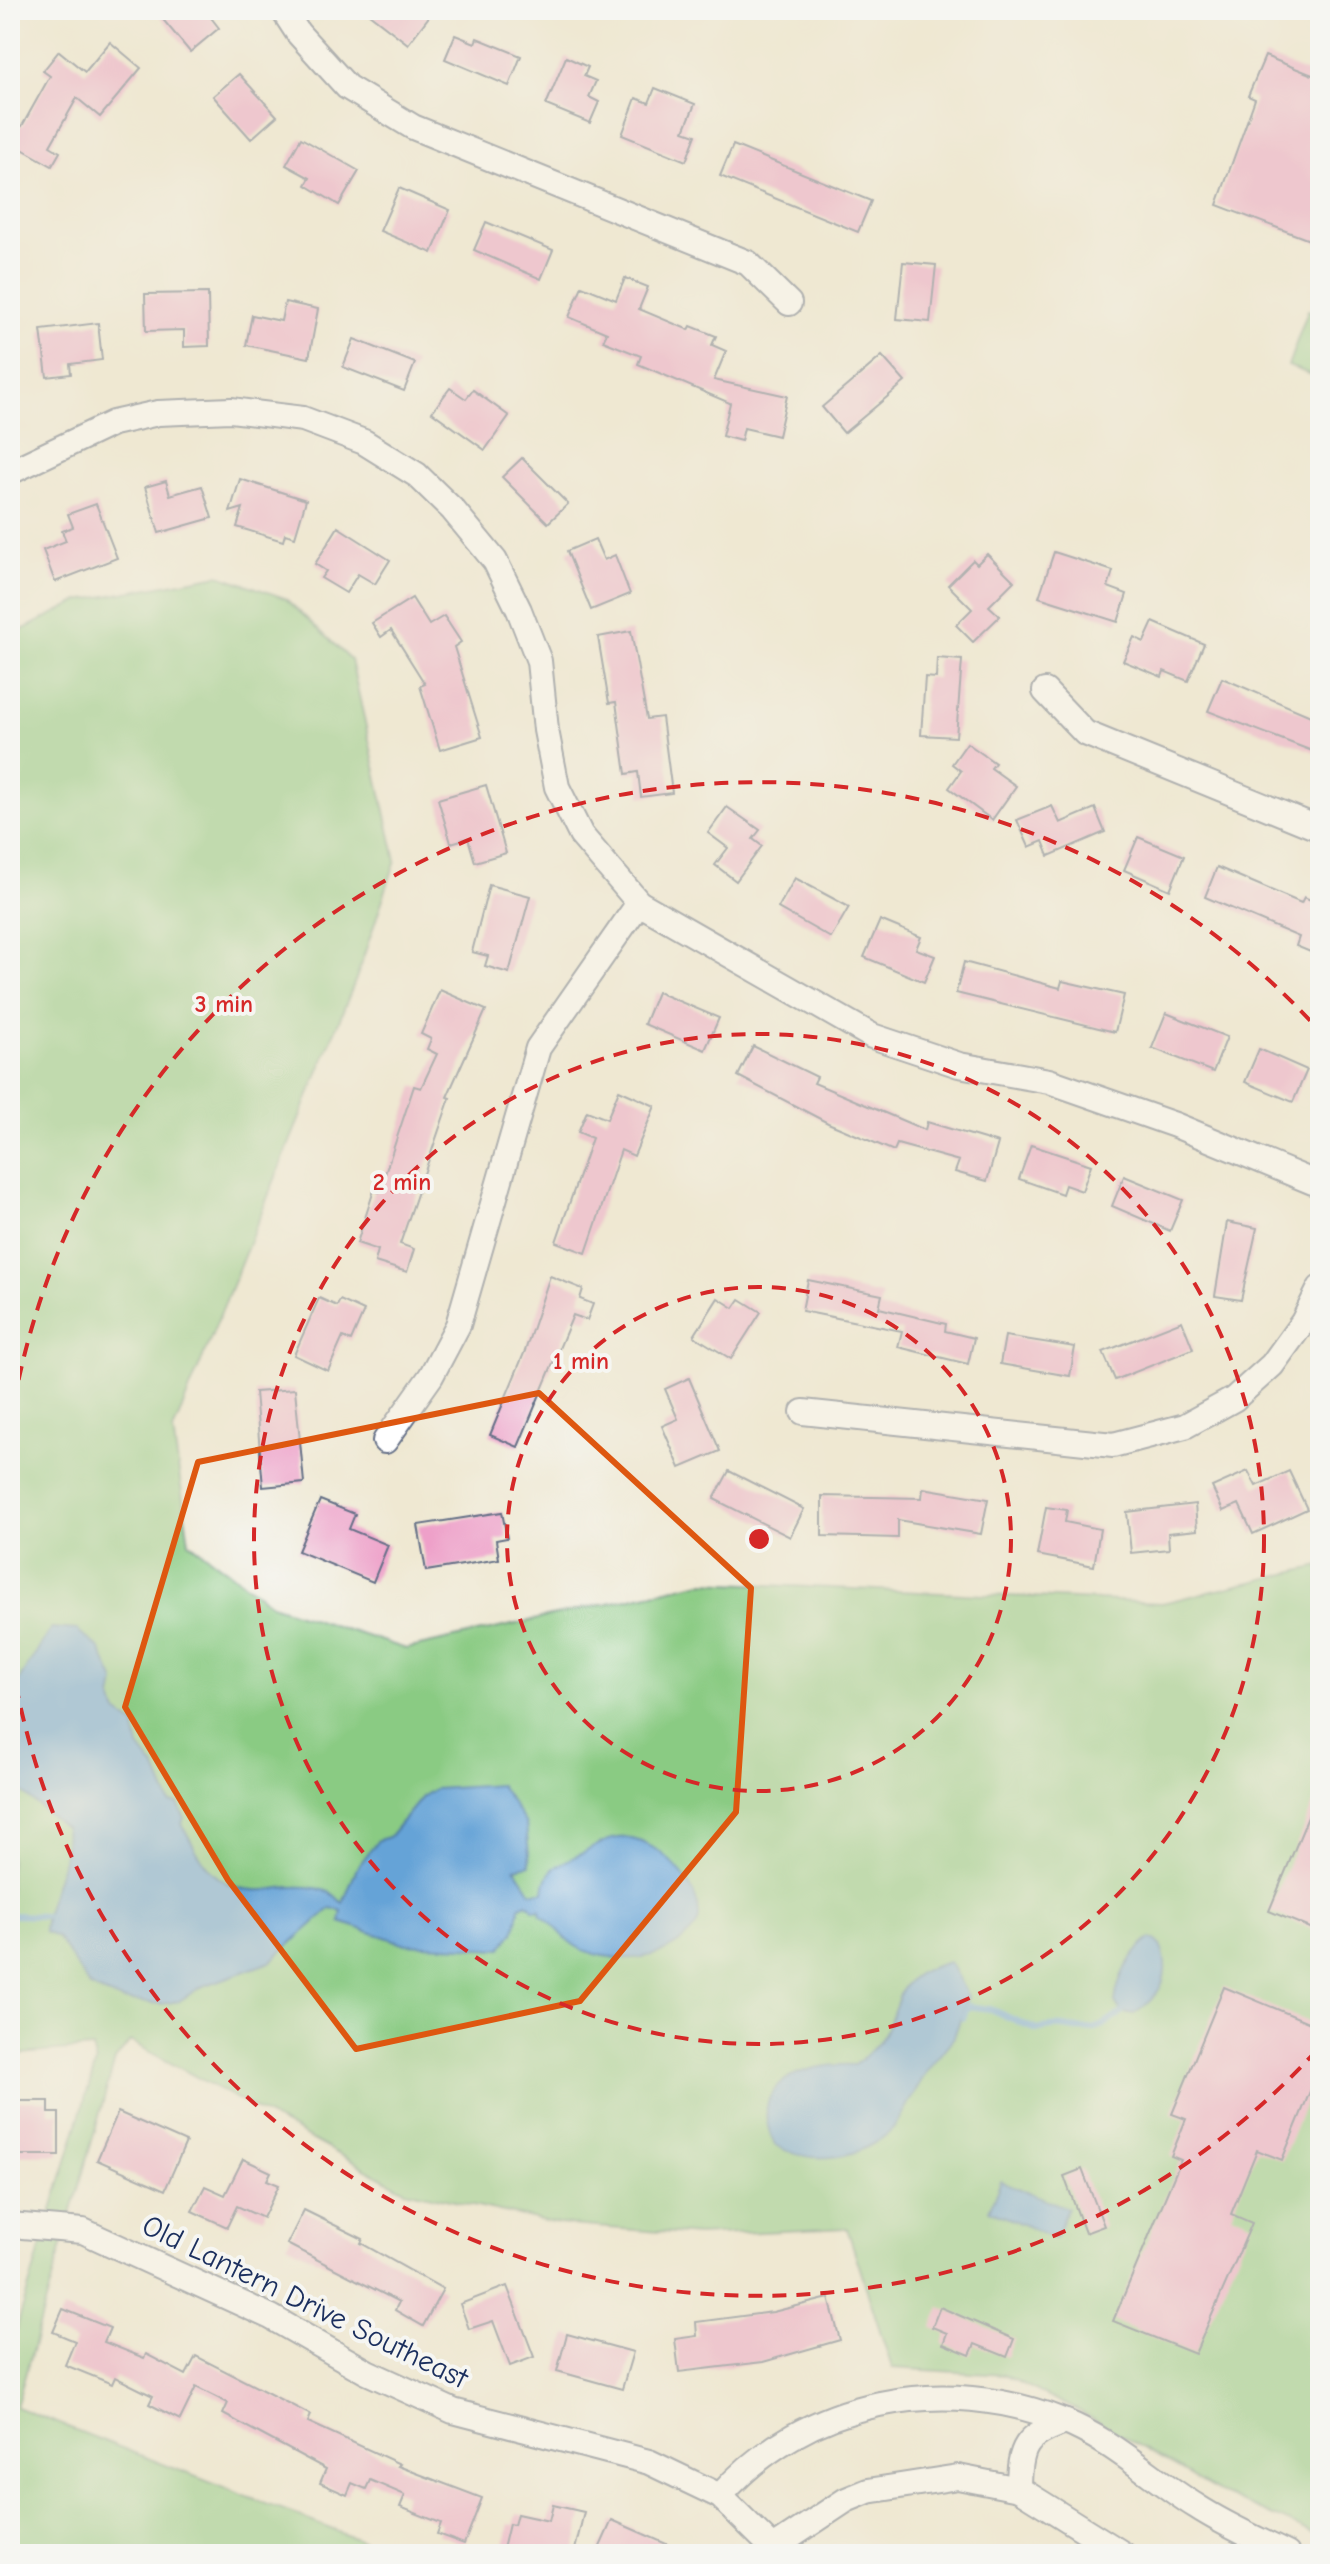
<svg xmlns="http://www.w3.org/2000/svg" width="1330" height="2564" font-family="'Comic Neue',sans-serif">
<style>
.green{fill:#8acb83;stroke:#527d70;stroke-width:2}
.water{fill:#65a3d7;stroke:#40699a;stroke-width:2}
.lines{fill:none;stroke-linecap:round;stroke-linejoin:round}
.stream{stroke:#65a3d7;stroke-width:6}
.building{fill:#eea0c9}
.minor-casing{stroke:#657087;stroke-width:28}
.minor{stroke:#fff;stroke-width:24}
.marked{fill:none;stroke:#de5710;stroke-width:6;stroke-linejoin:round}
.ring{fill:none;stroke:#d62828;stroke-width:4;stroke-dasharray:14 10}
.labels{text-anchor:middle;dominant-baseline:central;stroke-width:8;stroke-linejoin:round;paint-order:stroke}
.street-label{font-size:30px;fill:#1b2f5e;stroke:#f6f6f2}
.centre{fill:#d62828;stroke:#f6f6f2;stroke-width:4}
.ring-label{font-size:24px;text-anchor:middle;font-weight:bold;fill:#d62828;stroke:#f6f6f2;stroke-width:8;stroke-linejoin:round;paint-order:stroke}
</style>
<rect width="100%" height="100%" fill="#f6f6f2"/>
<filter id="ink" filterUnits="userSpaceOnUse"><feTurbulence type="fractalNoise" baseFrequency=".0125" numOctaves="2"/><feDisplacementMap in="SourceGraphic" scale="16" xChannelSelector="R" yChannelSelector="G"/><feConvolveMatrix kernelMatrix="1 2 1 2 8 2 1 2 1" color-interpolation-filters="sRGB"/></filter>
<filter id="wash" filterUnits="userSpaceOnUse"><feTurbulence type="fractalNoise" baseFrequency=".006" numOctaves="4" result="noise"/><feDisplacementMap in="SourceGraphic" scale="32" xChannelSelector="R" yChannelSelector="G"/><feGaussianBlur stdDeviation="1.8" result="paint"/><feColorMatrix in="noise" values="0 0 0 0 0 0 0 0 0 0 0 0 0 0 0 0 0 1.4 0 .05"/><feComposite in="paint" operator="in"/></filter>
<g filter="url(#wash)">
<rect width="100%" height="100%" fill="#efe8d2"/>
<g class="green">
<path d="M1308,310l12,4v64l-32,-12z"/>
<path d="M219,575l66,23 66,62 45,200 -40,119 -183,452 16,111 85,64 132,43 296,-67 460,21 158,-37v970l-99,-43 -142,-82 -75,-36 -112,-7 -45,-140 -149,7 -140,-11 -153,-34 -275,-149 -15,19 -99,347 379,147h-385v-204l86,-287 -4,-15 -82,7v-1419l69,-35z"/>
</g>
<g class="water">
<path d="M51,1628l26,2 23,19 15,33 -3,16 5,14 17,12 5,23 17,22 14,34 8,1 6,13 -2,7c22,43 38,73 92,65 17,-3 38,-4 55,3 6,2 9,8 14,11l14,-35 21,-28 11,-3 33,-40 13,-8 65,-4 26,39 4,41 -15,3 16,24h13c2,-26 18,-29 39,-39 10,-5 22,-14 34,-15 36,-4 81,42 82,77 1,9 -6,15 -12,21 -28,26 -69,27 -104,14 -18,-7 -26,-25 -42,-35l-1,-6 -6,1 -6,-7 -8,3 -5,24 -14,19 -95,-5 -66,-22 2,-11 -11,-3 -61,54 -69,25 -22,14 -18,3 -40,-4 -31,-13 -32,-49 -14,-7c1,-36 26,-67 21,-103l-55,-46v-87z"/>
<path d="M1151,1938c8,3 9,7 12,15 8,28 -7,46 -29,61l-12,-2 -7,-9c3,-28 14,-47 36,-65z"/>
<path d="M949,1962l19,34 -14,41 -27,34 -34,58c-32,30 -80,38 -118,16 -31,-63 30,-82 80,-80 11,-9 24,-20 30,-33 20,-43 11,-56 64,-70z"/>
<path d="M1001,2181l66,27 -12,30 -66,-28z"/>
</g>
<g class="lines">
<g class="stream">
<path d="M10,1915l34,1"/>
<path d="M963,2018l4,-12 23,3 47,21c35,-12 46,16 85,-18"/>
</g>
</g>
<g id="blocks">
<g class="building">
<path d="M155,10h50l14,18 -29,24z"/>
<path d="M364,10h70l-26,34z"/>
<path d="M455,35l20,8 2,-5 44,18 -12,30 -64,-27z"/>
<path d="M110,42l31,26 -41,49 -23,-19 -27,48 10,6 -8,14 -42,-24v-23l12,7 28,-50 -7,-5 16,-20 26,21z"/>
<path d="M1265,56l55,22v166l-103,-39 38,-106 -7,-3z"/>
<path d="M566,57l22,10 -4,9 12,5 -7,16 10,5 -9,21 -44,-18z"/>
<path d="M239,74l38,42 -26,23 -38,-43z"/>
<path d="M655,88l40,16 -11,27 12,4 -10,26 -64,-26 14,-37 13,5z"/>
<path d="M301,138l58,33 -20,34 -33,-20 4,-7 -24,-13z"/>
<path d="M733,145l138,56 -13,31 -138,-56z"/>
<path d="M399,188l51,22 -18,43 -52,-22z"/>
<path d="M486,222l67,28 -12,29 -67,-29z"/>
<path d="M903,262l33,3 -6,57 -33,-3z"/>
<path d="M625,278l23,9 -9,22 50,21 2,-4 25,10 -4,9 14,6 -12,29 73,16 -9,40 -34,-8 -3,13 -19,-5 8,-33 -92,-39 3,-8 -38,-15 4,-8 -38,-16 13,-31 34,14z"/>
<path d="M208,293l1,53 -25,1v-17l-38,1 -1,-37z"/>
<path d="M285,302l33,7 -9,49 -63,-13 6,-30 29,6z"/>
<path d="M98,323l4,37 -32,4 1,10 -24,3 -6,-47z"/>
<path d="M354,339l61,24 -11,28 -61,-24z"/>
<path d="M882,356l23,26 -61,51 -22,-26z"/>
<path d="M450,388l16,11 7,-9 36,26 -24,34 -53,-38z"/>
<path d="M522,458l46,46 -20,19 -46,-46z"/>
<path d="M240,479l66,21 -11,37 -10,-3 -2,7 -46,-14 6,-19 -13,4z"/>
<path d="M166,481l4,14 32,-9 10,32 -53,15 -14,-46z"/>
<path d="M96,504l21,54 -62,24 -12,-32 23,-9 -4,-10 11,-4 -5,-13z"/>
<path d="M338,527l52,33 -15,24 -17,-10 -12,19 -25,-15 5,-7 -11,-7z"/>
<path d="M595,539l9,21 11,-5 15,39 -39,16 -24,-59z"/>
<path d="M1054,552l59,19 -5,16 19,7 -9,28 -79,-25z"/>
<path d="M987,554l27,27 -25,25 11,10 -27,26 -17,-17 16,-16 -24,-24 25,-25 4,4z"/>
<path d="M412,598l17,27 15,-9 17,26 -7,5 28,90 -42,13 -20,-64 5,-2 -34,-54 -10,7 -9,-14z"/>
<path d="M1153,622l51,22 -16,37 -24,-10 -2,6 -39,-16 11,-24 10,5z"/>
<path d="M631,631l16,88 15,-2 10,76 -31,4 -3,-25 -12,2 -10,-72 -7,1 -11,-66z"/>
<path d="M937,658l25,2 -6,77 -35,-2 4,-58 11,1z"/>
<path d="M1222,678l98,42v34l-112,-43z"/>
<path d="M967,743l28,20 -4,5 25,18 -24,34 -43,-32 12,-17 -9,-7z"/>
<path d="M486,785l20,68 -31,9 -7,-24 -17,5 -13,-44z"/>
<path d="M1052,806l8,17 35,-15 10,24 -56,24 -6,-15 -14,6 -12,-27z"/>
<path d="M727,807l33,23 -7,9 9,7 -26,35 -21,-16 13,-17 -20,-15z"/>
<path d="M1138,837l46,19 -14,34 -46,-20z"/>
<path d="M1217,867l84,36 3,-6 16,7v52l-24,-10 3,-9 -94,-40z"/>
<path d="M795,878l54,29 -18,31 -53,-30z"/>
<path d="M489,885l41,11 -21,77 -24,-7 3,-10 -16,-4z"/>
<path d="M880,920l41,17 -5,12 19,7 -11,26 -60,-25z"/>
<path d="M964,962l96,26 2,-7 62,14 -9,37 -159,-39z"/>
<path d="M440,990l46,20 -39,87 3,1 -50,146 14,5 -7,23 -32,-10 3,-12 -21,-7 17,-53 5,2 35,-106 7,2 16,-34 -10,-5 4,-10 -10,-5z"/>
<path d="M657,992l62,26 -14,32 -61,-26z"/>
<path d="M1166,1013l61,24 -14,35 -61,-24z"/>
<path d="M753,1046l64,31 -3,6 111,47 2,-8 71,21 -11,38 -32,-9 4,-11 -62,-17 -3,7 -66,-28 -90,-47z"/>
<path d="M1259,1049l48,21 -14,32 -48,-20z"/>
<path d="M619,1090l36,16 -21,50 -13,-6 -35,103 -30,-11 36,-104 -14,-6 9,-21 20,8z"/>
<path d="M1031,1145l60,20 -9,26 -17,-6 -3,9 -43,-15z"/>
<path d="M1124,1176l59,24 -13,31 -58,-25z"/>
<path d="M1227,1222l30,6 -16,72 -26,-4z"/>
<path d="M550,1276l33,13 -3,10 13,5 -6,16 -14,-5 -55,132 -28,-12 35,-84z"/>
<path d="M808,1280l74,15 -3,13 67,16 -1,7 29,7 -6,26 -70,-17 4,-16 -100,-20z"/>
<path d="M319,1298l18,8 3,-6 24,11 -13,30 -8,-4 -15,34 -34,-16z"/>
<path d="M718,1298l16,10 6,-9 21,13 -30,47 -37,-23z"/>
<path d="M1182,1321l11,28 -78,31 -12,-28z"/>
<path d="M1005,1336l70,11 -5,29 -70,-12z"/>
<path d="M689,1378l31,73 -40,17 -18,-42 16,-7 -13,-30z"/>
<path d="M295,1389l9,94 -41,4 -8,-95z"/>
<path d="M729,1471l75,38 -14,28 -76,-38z"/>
<path d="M1248,1471l8,15 33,-15 18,38 -54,25 -14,-30 -16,7 -11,-24z"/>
<path d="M923,1488l65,11 -7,35 -83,-14v18l-76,-2v-40l100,2z"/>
<path d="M320,1500l35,14 -6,15 39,16 -15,37 -75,-31z"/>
<path d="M1195,1504l2,26 -29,3 1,16 -38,4 -4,-41z"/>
<path d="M1046,1507l21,3 -2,12 35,7 -6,37 -57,-11z"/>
<path d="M502,1512l5,26 -11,2 3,19 -73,12 -8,-46z"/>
<path d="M1320,1788v144l-51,-21z"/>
<path d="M1224,1987l96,40v40l-38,93 -25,-10 -26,64 21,9 -57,131 -82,-33 68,-161 -10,-4 15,-37 -14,-5z"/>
<path d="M10,2101h39v12h10v42h-49z"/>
<path d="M118,2112l68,30 -21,48 -68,-30z"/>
<path d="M243,2159l28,13 -4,8 12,5 -16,33 -26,-12 -10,21 -35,-16 13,-25 20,9z"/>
<path d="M1082,2169l22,57 -19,7 -21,-57z"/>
<path d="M304,2210l59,29 -2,4 82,46 -20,37 -28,-16 4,-8 -112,-58z"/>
<path d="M507,2286l27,71 -24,9 -17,-45 -24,8 -9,-25z"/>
<path d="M829,2298l11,42 -77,22 -84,10 -4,-33 22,-3 -1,-14 77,-10z"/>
<path d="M940,2307l74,32 -7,18 -32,-13 -5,11 -27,-11 4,-11 -15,-6z"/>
<path d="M63,2309l47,19 -6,14 40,16 2,-4 40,21 10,-19 115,59 -3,7 92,42 -2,2 84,32 -18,46 -27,-10 4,-11 -41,-16 5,-12 -35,-15 -4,9 -14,-6 -5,12 -27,-12 6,-14 -103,-55 5,-11 -32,-16 -16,33 -31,-16 4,-8 -38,-19 -3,7 -47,-19 10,-24 -22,-9z"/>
<path d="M567,2334l66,18 -11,37 -65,-18z"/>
<path d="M553,2505l31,7 -10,42h-49l-22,-5 6,-25 5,1 3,-11 32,7z"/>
<path d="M612,2520l77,34h-79l-11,-5z"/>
</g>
</g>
</g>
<g filter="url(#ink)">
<use href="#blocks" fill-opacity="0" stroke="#657087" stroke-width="2"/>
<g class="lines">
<defs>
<g id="minor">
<path d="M283,10l15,23 49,54 66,40 335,136 41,40"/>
<path d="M10,472l103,-49 45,-10 73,-3 72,9 61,23 53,33 36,35 42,51 24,49 20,51 7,69 11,57 24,48 58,68 233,133 87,29 90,16 126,44 145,60"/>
<path d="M1045,691l40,42 235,96"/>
<path d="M803,1412l310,33 72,-19 49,-27 38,-34 31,-43 17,-34"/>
<path d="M385,1441l46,-65 27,-51 80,-277 101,-145"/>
<path d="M10,2225l73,6 188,86 96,55 86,39 196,51 71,34 59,58"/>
<path d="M1019,2489c0,-42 6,-54 47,-67"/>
<path d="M720,2496c84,-97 225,-123 343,-75 49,19 89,58 133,85 29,19 61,33 91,48"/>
<path d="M775,2547l71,-47 22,-9 90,-14 61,12 104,65"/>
</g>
</defs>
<use href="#minor" class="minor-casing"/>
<use href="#minor" class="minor"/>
</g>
</g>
<path d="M0 0H1330V2564H0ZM539,1393l212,195 -15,224 -156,189 -224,48 -128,-169 -103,-173 73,-245z" fill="#efe8d2" fill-opacity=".55" fill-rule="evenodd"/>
<path class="marked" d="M539,1393l212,195 -15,224 -156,189 -224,48 -128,-169 -103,-173 73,-245z"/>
<g class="ring">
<circle cx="759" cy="1539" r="252"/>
<circle cx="759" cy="1539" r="505"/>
<path d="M1317 2050A757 757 0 0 1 10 1651M10 1427A757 757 0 0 1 1317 1028"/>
</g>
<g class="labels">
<g class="street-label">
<text transform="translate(305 2302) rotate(26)">Old Lantern Drive Southeast</text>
</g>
</g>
<circle cx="759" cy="1539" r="12" class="centre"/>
<g class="ring-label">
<text x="224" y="1012">3 min</text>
<text x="402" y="1190">2 min</text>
<text x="581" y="1369">1 min</text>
</g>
<rect width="1330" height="2564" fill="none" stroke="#f6f6f2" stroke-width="40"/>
</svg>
